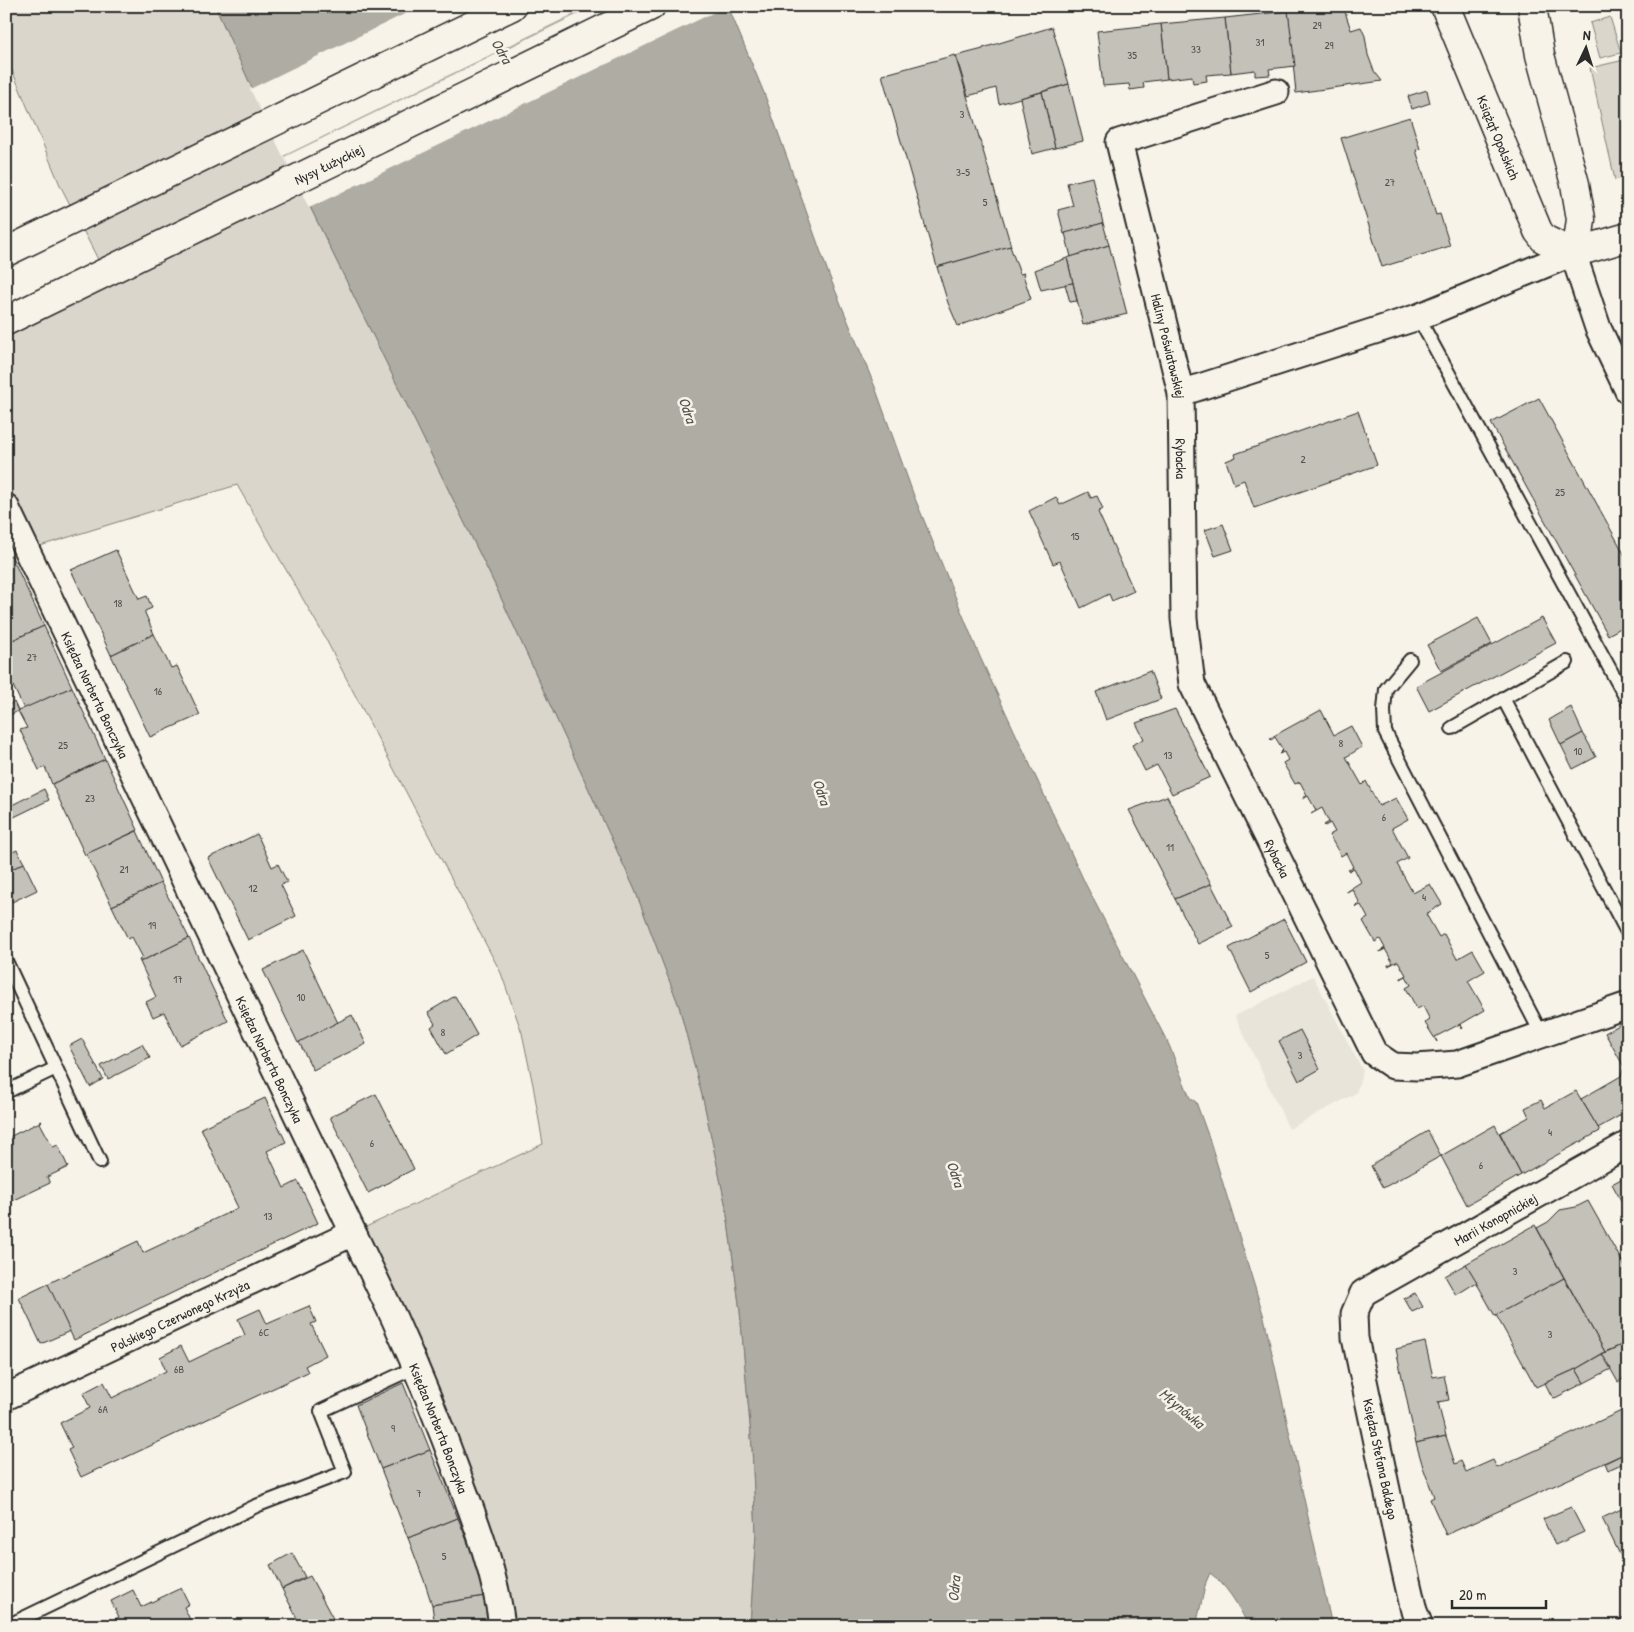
<svg xmlns="http://www.w3.org/2000/svg" width="1634" height="1632" font-family="'Patrick Hand',sans-serif">
<style>
.built{fill:#e8e4da}
.green{fill:#dad6cc;stroke:#82807c}
.water{fill:#afaca4;stroke:#7a7874}
.pier{fill:#f7f3e8}
.building{fill:#c4c1b9;stroke:#2b2b2b}
.lines{fill:none;stroke-linecap:round;stroke-linejoin:round}
.lane-casing{stroke:#2b2b2b;stroke-width:16}
.street-casing{stroke:#2b2b2b;stroke-width:29}
.secondary-casing{stroke:#2b2b2b;stroke-width:31}
.lane{stroke:#f7f3e8;stroke-width:12}
.street{stroke:#f7f3e8;stroke-width:25}
.secondary{stroke:#f7f3e8;stroke-width:28}
.labels{text-anchor:middle;dominant-baseline:central;stroke-width:5;stroke-linejoin:round;paint-order:stroke}
.number-label{font-size:11px;fill:#51504e}
.street-label{font-size:14px;fill:#2b2b2b;stroke:#f7f3e8}
.water-label{font-size:15px;font-style:italic;fill:#53524f;stroke:#f7f3e8}
</style>
<rect width="100%" height="100%" fill="#f7f3e8"/>
<filter id="ink" filterUnits="userSpaceOnUse"><feTurbulence type="fractalNoise" baseFrequency=".02" numOctaves="2"/><feDisplacementMap in="SourceGraphic" scale="10" xChannelSelector="R" yChannelSelector="G"/><feConvolveMatrix kernelMatrix="1 2 1 2 8 2 1 2 1" color-interpolation-filters="sRGB"/></filter>
<g filter="url(#ink)">
<path class="built" d="M1313,976l50,95 -7,22 -67,36 -54,-113z"/>
<g class="green">
<path d="M6,6h209l37,82 244,499 139,303 44,116 25,97 22,104 14,104 12,136 4,87 -6,92h-248l-149,-393 190,-89 -10,-59 -11,-52 -21,-60 -179,-341 -85,-147 -210,65 -21,-41v-180l102,-50 -48,-94 -54,-129z"/>
<path d="M1610,17l11,36 -21,5 -10,-35z"/>
<path d="M1624,60l4,13v103l-13,4 -25,-112z"/>
</g>
<path class="water" d="M215,6h513l36,87 65,182 46,112 39,109 66,161 106,228 83,160 21,53 6,4 13,36 55,179 68,309h-74l-2,-8 -10,3c-9,-18 -20,-36 -36,-48l-4,9 -10,44h-446l6,-92 -4,-87 -12,-136 -14,-104 -22,-104 -25,-97 -44,-116 -139,-303 -244,-499z"/>
<g class="pier">
<path d="M421,6h169l-307,150 -33,-67z"/>
<path d="M595,6h132l-418,202 -25,-51z"/>
</g>
<g class="building">
<path d="M1330,6h13l8,24 10,-3 4,9 3,19 6,16 8,10 -86,12 -8,-82z"/>
<path d="M1288,11l7,55 -26,3 1,6 -15,1v-6l-24,3 -6,-55z"/>
<path d="M1225,18l6,55 -25,2 1,6 -14,2 -1,-7 -25,3 -6,-55z"/>
<path d="M1161,24l6,55 -24,3 1,6 -14,2 -1,-6 -26,2 -6,-55z"/>
<path d="M1052,27l17,57 -70,20 -3,-16 -28,8 -12,-40 27,-7v-1z"/>
<path d="M955,55l56,191 -74,21 -55,-192z"/>
<path d="M1069,84l14,57 -28,7 -13,-56z"/>
<path d="M1427,90l3,13 -18,6 -4,-13z"/>
<path d="M1042,92l13,56 -23,6 -12,-56z"/>
<path d="M1410,117l10,32 -4,1 20,65 4,-1 10,32 -68,21 -41,-129z"/>
<path d="M1092,177l11,46 -39,11 -6,-24 15,-4 -6,-23z"/>
<path d="M1103,223l6,22 -38,12 -6,-24z"/>
<path d="M1109,245l18,69 -44,11 -16,-67z"/>
<path d="M1010,246l10,28 4,-1 -1,2 8,24 -73,27 -10,-23 -11,-36z"/>
<path d="M1067,258l6,25 -32,7 -6,-20z"/>
<path d="M1073,283l4,18 -7,1 -5,-18z"/>
<path d="M1539,398l89,163v63l-20,11 -117,-212z"/>
<path d="M1358,411l19,54 -123,43 -10,-28 -10,4 -8,-23 10,-4 -1,-3z"/>
<path d="M1088,492l3,6 6,-2 6,13 -5,3 36,79 -22,10 -3,-7 -28,14 -21,-47 -7,3 -24,-53 27,-14 4,8z"/>
<path d="M1223,524l10,26 -18,6 -10,-26z"/>
<path d="M116,550l23,49 8,-3 5,12 -7,3v2l9,21 -43,21 -40,-85z"/>
<path d="M11,555l33,71 -38,17v-86z"/>
<path d="M1478,618l14,26 -51,27 -14,-26z"/>
<path d="M1542,618l14,25 -127,68 -13,-25z"/>
<path d="M44,626l28,61 -48,22 -18,-38v-28z"/>
<path d="M154,634l17,34 6,-2 23,49 -50,22 -39,-82z"/>
<path d="M1150,671l11,28 -55,21 -10,-28z"/>
<path d="M72,687l33,72 -53,25 -7,-17 -6,3 -19,-40 7,-2 -9,-17z"/>
<path d="M14,702l4,9 -12,6v-11z"/>
<path d="M1571,707l12,26 -22,12 -12,-25z"/>
<path d="M1175,709l35,68 -38,17 -15,-29 -12,6 -13,-26 12,-6 -8,-16z"/>
<path d="M1321,710l13,25 17,-9 11,21 -16,10 16,28 4,-4 13,25 17,-8 12,21 -16,9 16,30 -11,6 16,29 17,-9 12,20 -16,10 13,23 5,-3 13,25 16,-9 12,21 -17,10 17,29 -24,14 2,4 -1,1 -2,-5 -25,13 2,5 -12,-19 5,-3 -7,-14 -6,3 -11,-21 5,-3 -5,-9 -5,3v-1l5,-3 -8,-14 -10,5v-1l5,-2 -8,-14 -5,3v-1l5,-3 -5,-9 -5,3 -12,-21 5,-3 -7,-13 -5,2 -1,-1 5,-3 -8,-14 -5,3v-1l14,-9 -7,-14 -5,3 -1,-1 5,-3 -7,-14 -5,3 -12,-21 6,-3 -5,-9 -5,3 -1,-1 5,-3 -7,-14 -11,6v-1l5,-3 -8,-14 -5,3v-1l4,-3 -7,-13 -5,2 -12,-21 5,-3 -4,-8 -5,2 4,-4 -8,-13 -4,3 -1,-2z"/>
<path d="M1583,733l13,24 -23,12 -12,-24z"/>
<path d="M105,759l33,71 -53,25 -33,-71z"/>
<path d="M44,789l5,11 -39,19 -4,-11z"/>
<path d="M1167,796l44,88 -36,15 -46,-89z"/>
<path d="M137,831l24,52 -49,23 -26,-52z"/>
<path d="M257,834l15,33 6,-3 9,18 -6,3 15,31 -48,24 -40,-82z"/>
<path d="M17,850l7,13 -18,9v-17z"/>
<path d="M24,863l13,27 -25,12 -6,-12v-18z"/>
<path d="M161,883l28,55 -49,24 -1,-2 4,-2 -11,-21 -4,2 -16,-33z"/>
<path d="M1211,884l22,43 -35,17 -23,-45z"/>
<path d="M1284,919l22,43 -55,30 -22,-44z"/>
<path d="M189,938l39,83 -48,24 -16,-33 -11,5 -7,-15 10,-5 -16,-35z"/>
<path d="M303,950l35,73 -40,20 -35,-73z"/>
<path d="M455,996l22,39 -31,19 -15,-27 4,-3 -7,-12z"/>
<path d="M352,1015l14,29 -53,26 -14,-28z"/>
<path d="M1628,1020v91l-30,17 -17,-29 40,-23 3,-9 -19,-34z"/>
<path d="M1300,1030l20,39 -21,12 -20,-40z"/>
<path d="M82,1039l21,40 -13,8 -21,-41z"/>
<path d="M142,1044l8,14 -42,21 -7,-13z"/>
<path d="M1576,1091l24,40 -79,44 -21,-42 29,-16 -4,-9 16,-8 4,8z"/>
<path d="M376,1094l38,75 -46,24 -38,-76z"/>
<path d="M265,1098l21,44 -19,9 17,37 14,-7 20,42 -244,117 -27,-56 91,-43 5,12 95,-45 -37,-80z"/>
<path d="M42,1121l-2,2 13,24 5,-2 10,22 -21,10 3,6 -44,21v-72l3,5z"/>
<path d="M1495,1125l26,50 -54,30 -26,-49z"/>
<path d="M1428,1131l13,25 -58,32 -12,-22 6,-5z"/>
<path d="M1628,1175v38l-16,-29z"/>
<path d="M1588,1201l40,71v70l-23,10 -68,-124 11,-6 12,-12 16,-3z"/>
<path d="M1535,1225l29,53 -69,38 -29,-52z"/>
<path d="M1466,1264l11,18 -21,13 -11,-19z"/>
<path d="M1564,1278l41,74 -29,17 -40,18 -40,-72z"/>
<path d="M48,1284l22,47 -29,13 -22,-46z"/>
<path d="M1415,1293l8,14 -11,5 -8,-14z"/>
<path d="M309,1306l7,16 -5,2 15,31 -21,11 3,6 -207,97 -1,-1 -19,9 -13,-27 4,-2 -12,-25 30,-15 -7,-15 21,-11 8,16 54,-27 -6,-14 21,-11 8,16 56,-27 -7,-16 22,-10 7,15z"/>
<path d="M1425,1342l8,35 11,-2 5,25 -11,2 8,34 -30,7 -20,-94z"/>
<path d="M1628,1342v34l-10,6 -16,-28z"/>
<path d="M1602,1354l9,15 -27,14 -8,-14z"/>
<path d="M1576,1369l8,14 -27,14 -3,1 -3,-3 -6,-12z"/>
<path d="M403,1383l27,67 -49,19 -25,-64z"/>
<path d="M1628,1408v44l-182,83 -16,-36 4,-2 -11,-30 -7,-24 30,-7 9,28 6,-3 5,11 27,-12 4,8z"/>
<path d="M430,1450l28,68 -50,20 -27,-69z"/>
<path d="M1628,1452v9l-20,9 -3,-7z"/>
<path d="M1628,1506v65l-26,-53z"/>
<path d="M1571,1507l13,25 -29,13 -12,-26z"/>
<path d="M458,1518l17,43 10,35 -53,9 -7,-22 -17,-45z"/>
<path d="M292,1553l13,24 -23,12 -12,-24z"/>
<path d="M310,1576l27,50h-36l-19,-37z"/>
<path d="M181,1588l8,16 -5,3 9,19h-92l18,-9 -8,-16 22,-11 8,17z"/>
<path d="M485,1596l4,30h-54l-3,-21z"/>
</g>
<g class="lines">
<defs>
<g id="lane">
<path d="M1418,317l210,385"/>
<path d="M1410,660l-24,29 -2,21 1,22 157,303"/>
<path d="M1503,698l125,236"/>
<path d="M1452,728l115,-66"/>
<path d="M6,961l94,201"/>
<path d="M6,1092l50,-24"/>
<path d="M7,1626l249,-120 89,-34 -24,-61 95,-44"/>
<path d="M1623,1626l5,-3"/>
</g>
<g id="street">
<path id="s1" d="M1276,92l-157,50 62,251 3,226 8,65 182,369 19,13 24,1 40,-3 171,-59"/>
<path d="M1181,393l237,-76 155,-64 25,75 30,63"/>
<path id="s2" d="M6,507l388,811c24,53 46,107 66,162 18,47 36,96 42,146"/>
<path id="s3" d="M6,1397l347,-164"/>
<path id="s4" d="M1420,1626l-6,-15 -17,-74 -42,-199 -1,-24 9,-21 265,-149"/>
</g>
<g id="secondary">
<path id="s5" d="M1445,6l93,225 6,8 29,14"/>
<path d="M1532,6l8,49 35,129 6,35 -2,16 -6,18"/>
<path d="M6,252l506,-246"/>
<path d="M1573,253l55,-16"/>
<path id="s6" d="M6,321l645,-315"/>
</g>
</defs>
<use href="#lane" class="lane-casing"/>
<use href="#street" class="street-casing"/>
<use href="#secondary" class="secondary-casing"/>
<use href="#lane" class="lane"/>
<use href="#street" class="street"/>
<use href="#secondary" class="secondary"/>
</g>
</g>
<g class="labels">
<g class="number-label">
<text x="1317" y="25">29</text>
<text x="1260" y="42">31</text>
<text x="1329" y="45">29</text>
<text x="1196" y="49">33</text>
<text x="1132" y="55">35</text>
<text x="962" y="114">3</text>
<text x="963" y="172">3-5</text>
<text x="1390" y="182">27</text>
<text x="985" y="202">5</text>
<text x="1303" y="459">2</text>
<text x="1560" y="492">25</text>
<text x="1075" y="536">15</text>
<text x="118" y="603">18</text>
<text x="32" y="657">27</text>
<text x="158" y="691">16</text>
<text x="1341" y="743">8</text>
<text x="63" y="745">25</text>
<text x="1578" y="751">10</text>
<text x="1168" y="755">13</text>
<text x="90" y="798">23</text>
<text x="1384" y="817">6</text>
<text x="1170" y="847">11</text>
<text x="124" y="869">21</text>
<text x="253" y="888">12</text>
<text x="1424" y="897">4</text>
<text x="152" y="925">19</text>
<text x="1267" y="955">5</text>
<text x="178" y="979">17</text>
<text x="301" y="997">10</text>
<text x="443" y="1032">8</text>
<text x="1300" y="1055">3</text>
<text x="1550" y="1132">4</text>
<text x="372" y="1143">6</text>
<text x="1481" y="1165">6</text>
<text x="268" y="1216">13</text>
<text x="1515" y="1271">3</text>
<text x="264" y="1332">6C</text>
<text x="1550" y="1334">3</text>
<text x="179" y="1369">6B</text>
<text x="103" y="1409">6A</text>
<text x="393" y="1428">9</text>
<text x="419" y="1493">7</text>
<text x="444" y="1556">5</text>
</g>
<g class="street-label">
<text stroke="none"><textPath href="#s5" startOffset="142">Książąt Opolskich</textPath></text>
<text stroke="none"><textPath href="#s6" startOffset="359">Nysy Łużyckiej</textPath></text>
<text stroke="none"><textPath href="#s1" startOffset="375">Haliny Poświatowskiej</textPath></text>
<text stroke="none"><textPath href="#s1" startOffset="489">Rybacka</textPath></text>
<text stroke="none"><textPath href="#s2" startOffset="208">Księdza Norberta Bonczyka</textPath></text>
<text stroke="none"><textPath href="#s1" startOffset="909">Rybacka</textPath></text>
<text stroke="none"><textPath href="#s2" startOffset="612">Księdza Norberta Bonczyka</textPath></text>
<text stroke="none"><textPath href="#s4" startOffset="494">Marii Konopnickiej</textPath></text>
<text stroke="none"><textPath href="#s3" startOffset="192">Polskiego Czerwonego Krzyża</textPath></text>
<text stroke="none"><textPath href="#s2" startOffset="1018">Księdza Norberta Bonczyka</textPath></text>
<text transform="translate(1381 1459) rotate(78)">Księdza Stefana Baldego</text>
</g>
<g class="water-label">
<text transform="translate(502 51) rotate(60)">Odra</text>
<text transform="translate(688 410) rotate(71)">Odra</text>
<text transform="translate(822 792) rotate(71)">Odra</text>
<text transform="translate(956 1174) rotate(71)">Odra</text>
<text transform="translate(1182 1408) rotate(40)">Młynówka</text>
<text transform="translate(954 1589) rotate(-85)">Odra</text>
</g>
</g>
<rect width="1634" height="1632" fill="none" stroke="#f7f3e8" stroke-width="25"/>
<rect x="12" y="12" width="1609" height="1607" fill="none" stroke="#2b2b2b" stroke-width="2" filter="url(#ink)"/>
<g transform="translate(1586 48) rotate(4)" stroke="#f7f3e8" stroke-width="4" paint-order="stroke">
<path d="M0-4L9 19L0 12L-9 19Z" fill="#2b2b2b"/>
<text y="-8" font-size="14" font-weight="bold" text-anchor="middle" fill="#2b2b2b">N</text>
</g>
<path d="M1452 1600v8h94v-8" fill="none" stroke="#2b2b2b" stroke-width="2.5"/>
<text x="1459" y="1600" font-size="15" fill="#2b2b2b" stroke="#f7f3e8" stroke-width="4" paint-order="stroke">20 m</text>
</svg>
